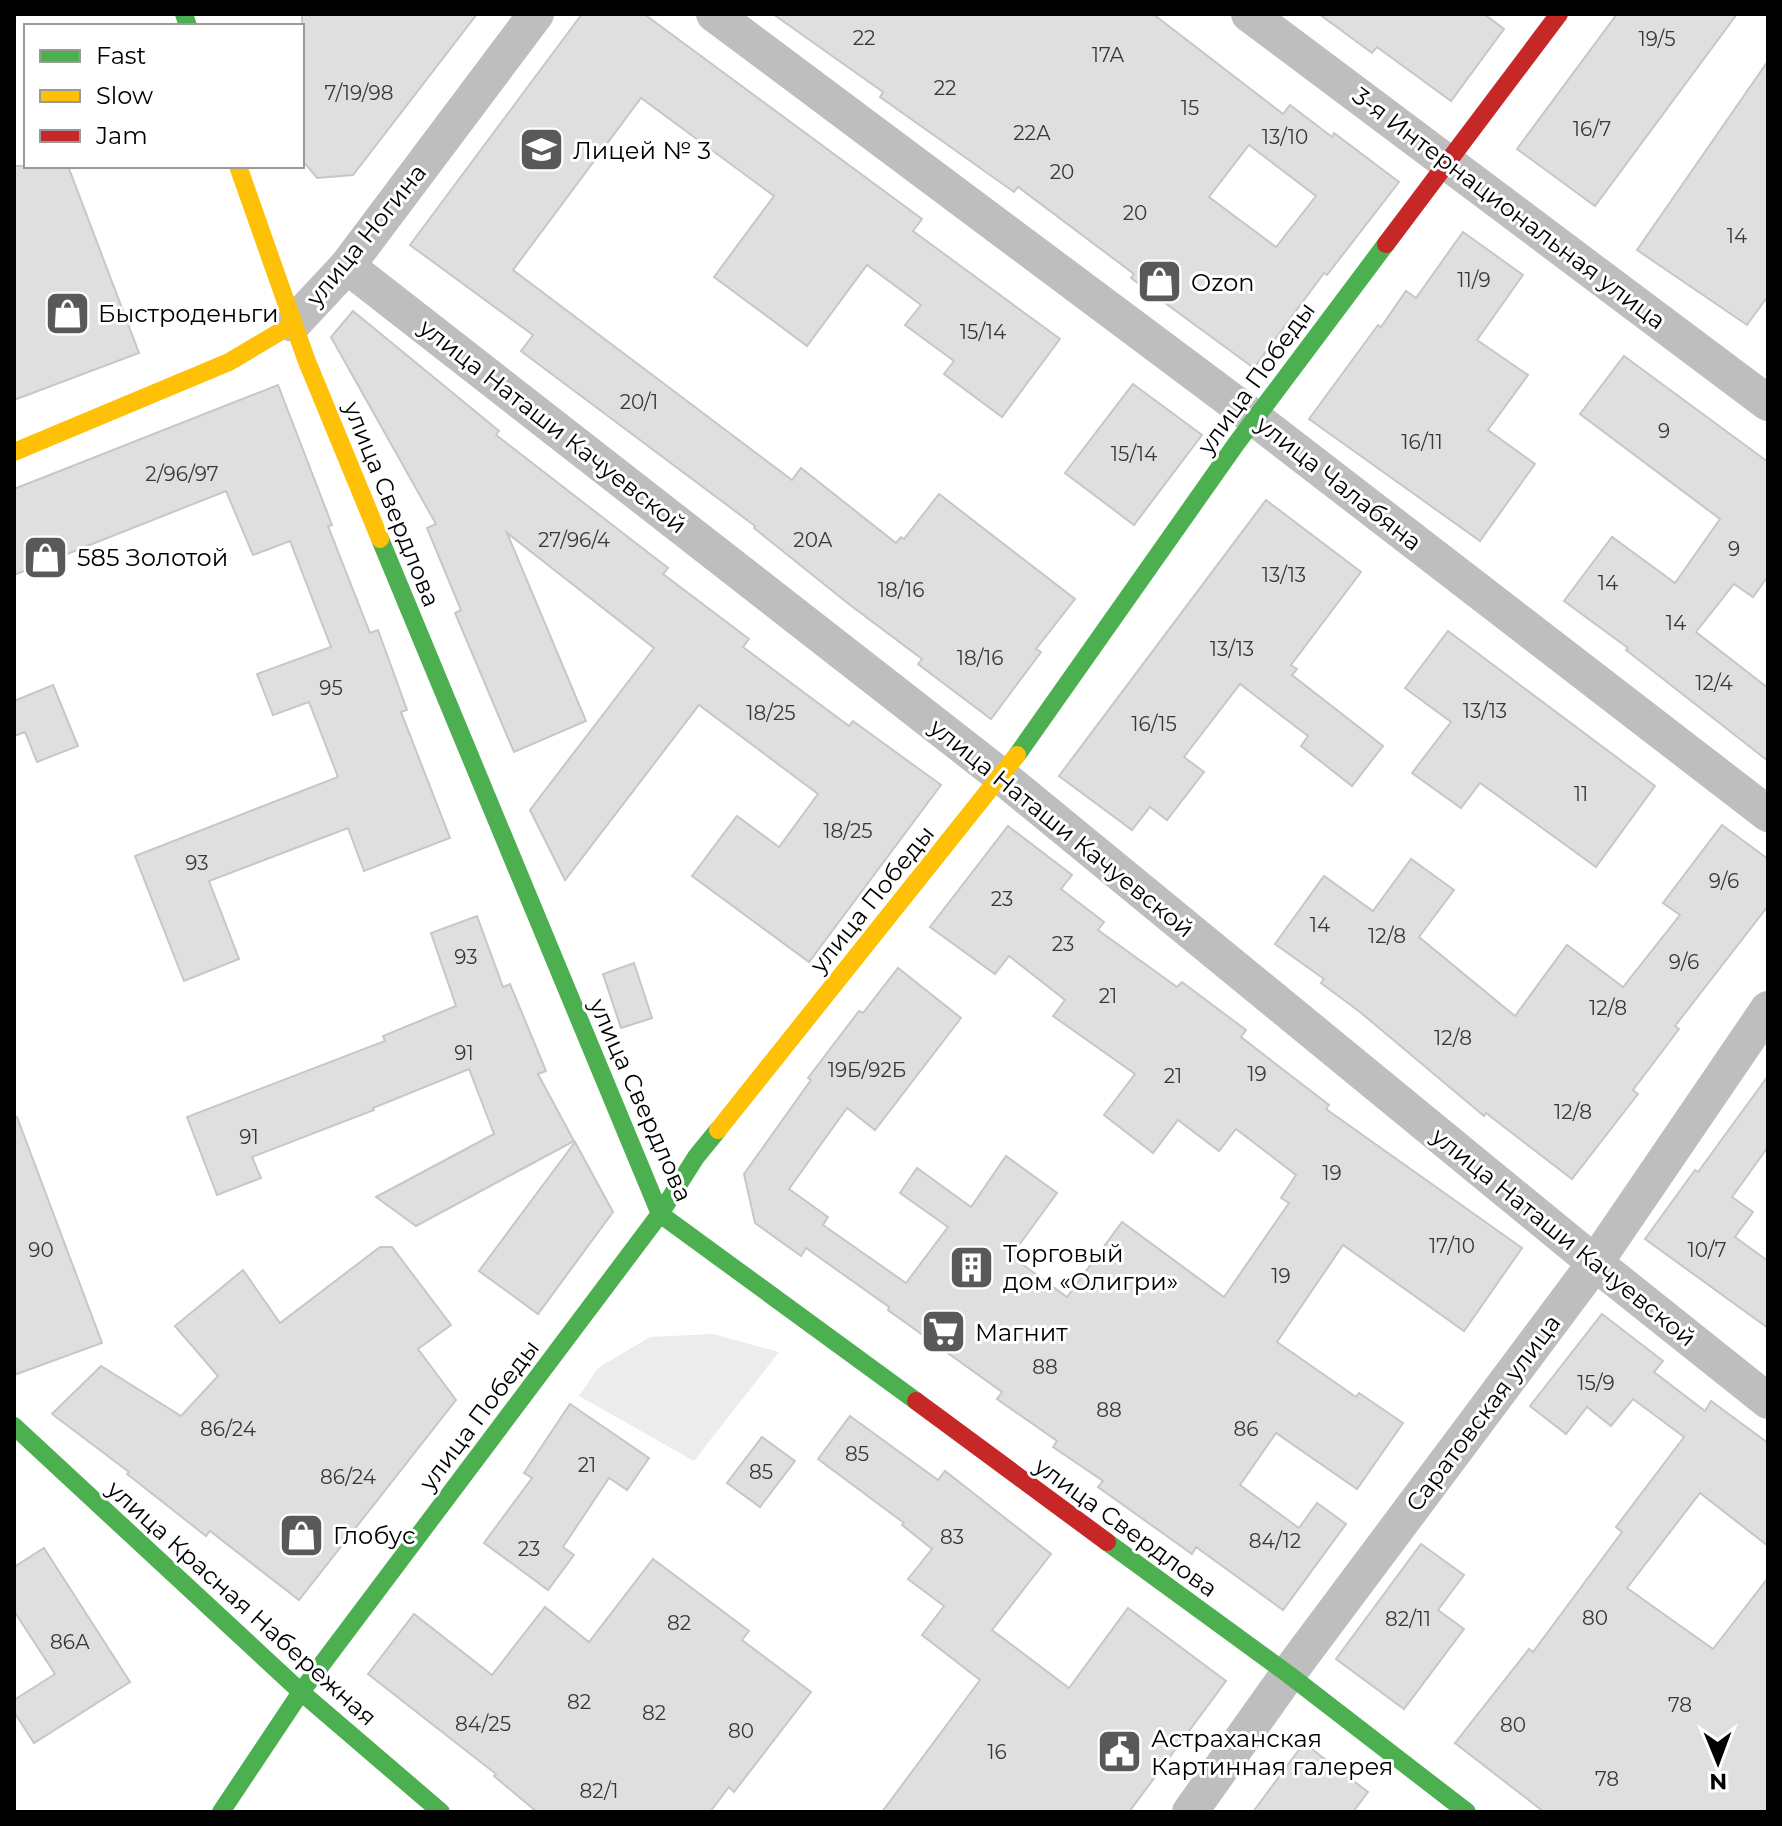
<svg xmlns="http://www.w3.org/2000/svg" width="1782" height="1826" font-family="Montserrat,sans-serif">
<style>
.green{fill:#ececec}
.building{fill:#dfdfdf;stroke:#c7c7c7;stroke-width:2;fill-rule:evenodd}
.lines{fill:none;stroke-linecap:round;stroke-linejoin:round}
.street{stroke:#bebebe;stroke-width:36}
.fast{stroke:#4caf50;stroke-width:18}
.slow{stroke:#ffc107;stroke-width:18}
.jam{stroke:#c62828;stroke-width:18}
.labels{text-anchor:middle;dominant-baseline:central;stroke-width:6;stroke-linejoin:round;paint-order:stroke}
.number-label{font-size:20px;fill:#383838}
.poi-label{font-size:24px;fill:#000;stroke:#fff;text-anchor:start}
.street-label{font-size:24px;fill:#000;stroke:#fff}
</style>
<rect width="100%" height="100%" fill="#fff"/>
<path class="green" d="M713,1334l66,18 -85,109 -115,-65 19,-28 52,-31z"/>
<g class="building">
<path d="M302,14h175l-124,161 -36,3 -15,-18z"/>
<path d="M582,14h62l278,205 -9,12 147,108 -58,78 -58,-43 10,-13 -49,-36 16,-20 -54,-40 -60,81 -93,-69 60,-81 -133,-98 -128,172 279,210 9,-12 95,75 5,-6 3,2 35,-45 136,105 -39,50 5,3 -50,67 -73,-55 4,-5 -72,-54 -96,-77 1,-2 -234,-175 12,-16 -123,-90z"/>
<path d="M773,14h380l130,100 7,-9 42,32 2,-4 65,49 -72,93 -3,-2 -70,95 -123,-90 3,-4 -116,-87 -4,5 -134,-95 3,-5zM1249,145l67,51 -40,51 -67,-50z"/>
<path d="M1319,14h165l20,15 -53,72 -74,-54 -5,6z"/>
<path d="M1617,14h120l-142,192 -78,-57z"/>
<path d="M1768,61v235l-21,29 -110,-75z"/>
<path d="M14,166h54l71,187 -125,47z"/>
<path d="M1463,232l60,43 -46,65 51,35 -40,55 47,34 -55,77 -171,-122 69,-94 3,2 25,-36 10,7z"/>
<path d="M353,311l146,120 -3,4 172,133 -5,6 86,65 -6,8 106,79 4,-5 88,64 -132,177 -117,-86 45,-60 42,31 39,-53 -119,-89 -134,175 -35,-70 124,-162 -147,-115 79,188 -72,31 -59,-139 6,-3 -34,-82 9,-4 -105,-187z"/>
<path d="M1624,356l144,106v114l-15,21 -19,-13 -38,48 72,56v73l-142,-111 2,-2 -64,-47 48,-64 63,46 45,-64 -140,-105z"/>
<path d="M1133,384l69,51 -68,90 -69,-52z"/>
<path d="M278,385l54,140 -4,1 42,107 8,-3 29,80 -6,2 49,126 -86,33 -16,-43 -139,53 30,78 -55,22 -49,-125 203,-79 -29,-75 -36,13 -16,-41 74,-27 -41,-106 -37,14 -27,-64 -212,84v-86z"/>
<path d="M1266,500l95,72 -70,93 6,4 -5,6 91,71 -31,40 -51,-40 7,-10 -68,-52 -56,73 20,15 -37,48 -17,-13 -18,23 -73,-54z"/>
<path d="M1448,631l207,155 -59,81 -116,-84 -19,25 -49,-35 39,-51 -46,-34z"/>
<path d="M53,685l25,61 -41,16 -12,-30 -11,4v-35z"/>
<path d="M1722,825l46,34v47l-93,120 4,3 -46,61 5,4 -66,85 -86,-66 -2,3 -124,-104 -39,-29 3,-4 -49,-35 49,-68 49,35 38,-52 43,31 -35,47 96,79 52,-71 56,42 57,-72 -17,-12z"/>
<path d="M1008,826l64,49 -11,14 43,33 -6,8 79,57 5,-5 64,48 -5,7 88,68 -3,4 196,139 -58,83 -121,-86 -66,97 79,55 3,-4 44,30 -46,66 -81,-56 -36,52 59,43 18,-25 29,21 -63,86 -87,-63 -4,7 -94,-67 5,-6 -50,-34 4,-6 -60,-42 5,-7 -114,-82 1,-3 -83,-59 -5,8 -46,-33 -11,-49 67,-94 -3,-2 51,-67 4,2 35,-45 63,50 -86,112 -28,-22 -58,81 39,28 -5,8 83,58 42,-56 -48,-34 17,-25 54,39 35,-51 51,37 -46,63 56,41 55,-75 102,75 65,-94 -8,-5 15,-23 -60,-46 -17,22 -41,-31 -25,33 -49,-38 31,-41 -82,-58 12,-16 -56,-44 -14,18 -65,-47z"/>
<path d="M477,916l26,71 7,-3 36,87 -8,3 36,67 -158,85 -40,-29 118,-63 -25,-65 -96,39 1,2 -122,47 9,21 -44,17 -30,-78 198,-76 -2,-5 73,-30 -25,-73z"/>
<path d="M634,963l18,55 -31,10 -18,-54z"/>
<path d="M1768,1076v71l-36,50 21,15 -18,25 33,24v67l-123,-89 50,-69 3,2z"/>
<path d="M17,1117l85,226 -88,32v-257z"/>
<path d="M575,1142l38,70 -75,102 -59,-43z"/>
<path d="M380,1247h12l59,78 -33,24 38,51 -157,200 -89,-69 -4,5 -79,-62 2,-2 -77,-58 49,-48 80,50 37,-40 -43,-50 68,-56 37,53z"/>
<path d="M1602,1314l61,47 -9,11 51,39 6,-10 57,42v103l-68,-53 -73,95 86,61 55,-71v234h-224l-89,-69 74,-94 4,3 89,-120 -6,-5 68,-90 -51,-38 -22,27 -24,-19 -21,27 -36,-28z"/>
<path d="M570,1404l79,54 -22,32 -18,-12 -46,69 11,8 -26,35 -64,-47 48,-65 -8,-5z"/>
<path d="M850,1416l88,64 7,-9 106,83 -59,76 77,58 59,-80 98,73 -97,131h-247l98,-132 -58,-45 22,-29 -36,-27 24,-30 -30,-24 2,-2 -86,-64z"/>
<path d="M762,1437l33,24 -35,46 -33,-24z"/>
<path d="M1421,1544l43,31 -26,35 26,19 -60,80 -68,-50z"/>
<path d="M44,1548l86,134 -96,61 -20,-31v-12l41,-26 -41,-63v-44z"/>
<path d="M653,1559l96,72 -7,9 69,52 -77,100 -5,-5 -19,25h-173l-43,-36 2,-2 -128,-100 46,-60 78,61 53,-68 44,35z"/>
<path d="M1304,1743l64,49 -15,20h-100z"/>
</g>
<g class="lines">
<g class="street">
<path d="M714,14l522,390 532,410"/>
<path d="M1249,14l519,389"/>
<path d="M347,266l654,510 594,487 173,138"/>
<path d="M293,324l54,-58 189,-252"/>
<path d="M1190,1812l98,-138 307,-411 173,-254"/>
</g>
<g class="fast">
<path d="M184,14l4,12"/>
<path d="M380,539l280,675 256,187"/>
<path d="M1017,755l219,-311 150,-200"/>
<path d="M14,1426l287,266 140,120"/>
<path d="M1107,1542l181,132 179,138"/>
<path d="M221,1812l80,-120 359,-478 36,-57 22,-27"/>
</g>
<g class="slow">
<path d="M238,166l68,193 74,180"/>
<path d="M14,452l215,-90 64,-38"/>
<path d="M718,1130l299,-375"/>
</g>
<g class="jam">
<path d="M1386,244l173,-230"/>
<path d="M916,1401l191,141"/>
</g>
</g>
<defs>
<symbol id="school-square" viewBox="-11 -11 22 22"><rect x="-9" y="-9" width="18" height="18" rx="4" fill="#595959" stroke="#fff"/><path d="M0-5L7-2L0 1L-7-2ZM-4 1L0 2.5L4 1V4Q0 6-4 4Z" fill="#fff"/></symbol>
<symbol id="shop-square" viewBox="-11 -11 22 22"><rect x="-9" y="-9" width="18" height="18" rx="4" fill="#595959" stroke="#fff"/><path d="M-5-2.5h2.3a2.7 3.5 0 0 1 5.4 0H5L5.5 6h-11ZM-1.5-2.5h3a1.5 2.3 0 0 0-3 0Z" fill="#fff"/></symbol>
<symbol id="building-square" viewBox="-11 -11 22 22"><rect x="-9" y="-9" width="18" height="18" rx="4" fill="#595959" stroke="#fff"/><path d="M-4-6H4V6H1V3H-1V6H-4ZM-2.5-4.3h1.7v1.8h-1.7ZM.8-4.3h1.7v1.8H.8ZM-2.5-1h1.7V.8h-1.7ZM.8-1h1.7V.8H.8Z" fill="#fff"/></symbol>
<symbol id="supermarket-square" viewBox="-11 -11 22 22"><rect x="-9" y="-9" width="18" height="18" rx="4" fill="#595959" stroke="#fff"/><path d="M-6-5.5h2.5l.6 2H6L4.5 2H-2.5L-4.4-4H-6ZM-1.5 3.2a1.3 1.3 0 1 0 .1 0ZM3 3.2a1.3 1.3 0 1 0 .1 0Z" fill="#fff"/></symbol>
<symbol id="civic-square" viewBox="-11 -11 22 22"><rect x="-9" y="-9" width="18" height="18" rx="4" fill="#595959" stroke="#fff"/><path d="M-.6-6.5H3V-4.5H.6V-3L4-1V1h2V6H-6V1h2V-1L-.6-3ZM-1.2 2.5V6h2.4V2.5Z" fill="#fff"/></symbol>
</defs>
<g fill-rule="evenodd">
<use href="#school-square" x="516" y="124" width="51" height="51"/>
<use href="#shop-square" x="1134" y="256" width="51" height="51"/>
<use href="#shop-square" x="42" y="288" width="51" height="51"/>
<use href="#shop-square" x="20" y="532" width="51" height="51"/>
<use href="#building-square" x="946" y="1242" width="51" height="51"/>
<use href="#supermarket-square" x="918" y="1306" width="51" height="51"/>
<use href="#shop-square" x="276" y="1510" width="51" height="51"/>
<use href="#civic-square" x="1094" y="1726" width="51" height="51"/>
</g>
<g class="labels">
<g class="number-label">
<text x="864" y="38">22</text>
<text x="1657" y="39">19/5</text>
<text x="1108" y="55">17А</text>
<text x="945" y="88">22</text>
<text x="359" y="93">7/19/98</text>
<text x="1190" y="108">15</text>
<text x="1592" y="129">16/7</text>
<text x="1032" y="133">22А</text>
<text x="1285" y="137">13/10</text>
<text x="1062" y="172">20</text>
<text x="1135" y="213">20</text>
<text x="1737" y="236">14</text>
<text x="1474" y="280">11/9</text>
<text x="983" y="332">15/14</text>
<text x="639" y="402">20/1</text>
<text x="1664" y="431">9</text>
<text x="1422" y="442">16/11</text>
<text x="1134" y="454">15/14</text>
<text x="182" y="474">2/96/97</text>
<text x="574" y="540">27/96/4</text>
<text x="813" y="540">20А</text>
<text x="1734" y="549">9</text>
<text x="1284" y="575">13/13</text>
<text x="1608" y="583">14</text>
<text x="901" y="590">18/16</text>
<text x="1676" y="623">14</text>
<text x="1232" y="649">13/13</text>
<text x="980" y="658">18/16</text>
<text x="1714" y="683">12/4</text>
<text x="331" y="688">95</text>
<text x="1485" y="711">13/13</text>
<text x="771" y="713">18/25</text>
<text x="1154" y="724">16/15</text>
<text x="1581" y="794">11</text>
<text x="848" y="831">18/25</text>
<text x="197" y="863">93</text>
<text x="1724" y="881">9/6</text>
<text x="1002" y="899">23</text>
<text x="1320" y="925">14</text>
<text x="1387" y="936">12/8</text>
<text x="1063" y="944">23</text>
<text x="466" y="957">93</text>
<text x="1684" y="962">9/6</text>
<text x="1108" y="996">21</text>
<text x="1608" y="1008">12/8</text>
<text x="1453" y="1038">12/8</text>
<text x="464" y="1053">91</text>
<text x="867" y="1070">19Б/92Б</text>
<text x="1257" y="1074">19</text>
<text x="1173" y="1076">21</text>
<text x="1573" y="1112">12/8</text>
<text x="249" y="1137">91</text>
<text x="1332" y="1173">19</text>
<text x="1452" y="1246">17/10</text>
<text x="41" y="1250">90</text>
<text x="1707" y="1250">10/7</text>
<text x="1281" y="1276">19</text>
<text x="1045" y="1367">88</text>
<text x="1596" y="1383">15/9</text>
<text x="1109" y="1410">88</text>
<text x="228" y="1429">86/24</text>
<text x="1246" y="1429">86</text>
<text x="857" y="1454">85</text>
<text x="587" y="1465">21</text>
<text x="761" y="1472">85</text>
<text x="348" y="1477">86/24</text>
<text x="952" y="1537">83</text>
<text x="1275" y="1541">84/12</text>
<text x="529" y="1549">23</text>
<text x="1595" y="1618">80</text>
<text x="1408" y="1619">82/11</text>
<text x="679" y="1623">82</text>
<text x="70" y="1642">86А</text>
<text x="579" y="1702">82</text>
<text x="1680" y="1705">78</text>
<text x="654" y="1713">82</text>
<text x="483" y="1724">84/25</text>
<text x="1513" y="1725">80</text>
<text x="741" y="1731">80</text>
<text x="997" y="1752">16</text>
<text x="1607" y="1779">78</text>
<text x="599" y="1791">82/1</text>
</g>
<g class="poi-label">
<text x="573" y="150">Лицей № 3</text>
<text x="1191" y="282">Ozon</text>
<text x="98" y="313">Быстроденьги</text>
<text x="77" y="557">585 Золотой</text>
<text x="1003" y="1253">Торговый<tspan x="1003" dy="28">дом «Олигри»</tspan></text>
<text x="975" y="1332">Магнит</text>
<text x="333" y="1535">Глобус</text>
<text x="1151" y="1738">Астраханская<tspan x="1151" dy="28">Картинная галерея</tspan></text>
</g>
<g class="street-label">
<text transform="translate(1509 208) rotate(37)">3-я Интернациональная улица</text>
<text transform="translate(366 235) rotate(-51)">улица Ногина</text>
<text transform="translate(1256 378) rotate(-54)">улица Победы</text>
<text transform="translate(553 426) rotate(38)">улица Наташи Качуевской</text>
<text transform="translate(1339 483) rotate(38)">улица Чалабяна</text>
<text transform="translate(392 504) rotate(68)">улица Свердлова</text>
<text transform="translate(1062 828) rotate(39)">улица Наташи Качуевской</text>
<text transform="translate(872 899) rotate(-51)">улица Победы</text>
<text transform="translate(641 1100) rotate(66)">улица Свердлова</text>
<text transform="translate(1564 1237) rotate(39)">улица Наташи Качуевской</text>
<text transform="translate(1483 1413) rotate(-53)">Саратовская улица</text>
<text transform="translate(479 1415) rotate(-53)">улица Победы</text>
<text transform="translate(1126 1527) rotate(36)">улица Свердлова</text>
<text transform="translate(242 1603) rotate(42)">улица Красная Набережная</text>
</g>
</g>
<rect width="1782" height="1826" fill="none" stroke="#000000" stroke-width="32"/>
<rect x="24" y="24" width="280" height="144" fill="#ffffff" stroke="#999999" stroke-width="2"/>
<rect x="40" y="50" width="40" height="12" fill="#4caf50" stroke="#999999" stroke-width="2"/>
<text x="96" y="64" font-size="24" fill="#000000">Fast</text>
<rect x="40" y="90" width="40" height="12" fill="#ffc107" stroke="#999999" stroke-width="2"/>
<text x="96" y="104" font-size="24" fill="#000000">Slow</text>
<rect x="40" y="130" width="40" height="12" fill="#c62828" stroke="#999999" stroke-width="2"/>
<text x="96" y="144" font-size="24" fill="#000000">Jam</text>
<g transform="translate(1718 1762) rotate(179)" stroke="#ffffff" stroke-width="6" paint-order="stroke">
<path d="M0-6L14 30L0 20L-14 30Z" fill="#000000"/>
<text y="-12" font-size="22" font-weight="bold" text-anchor="middle" fill="#000000">N</text>
</g>
</svg>
